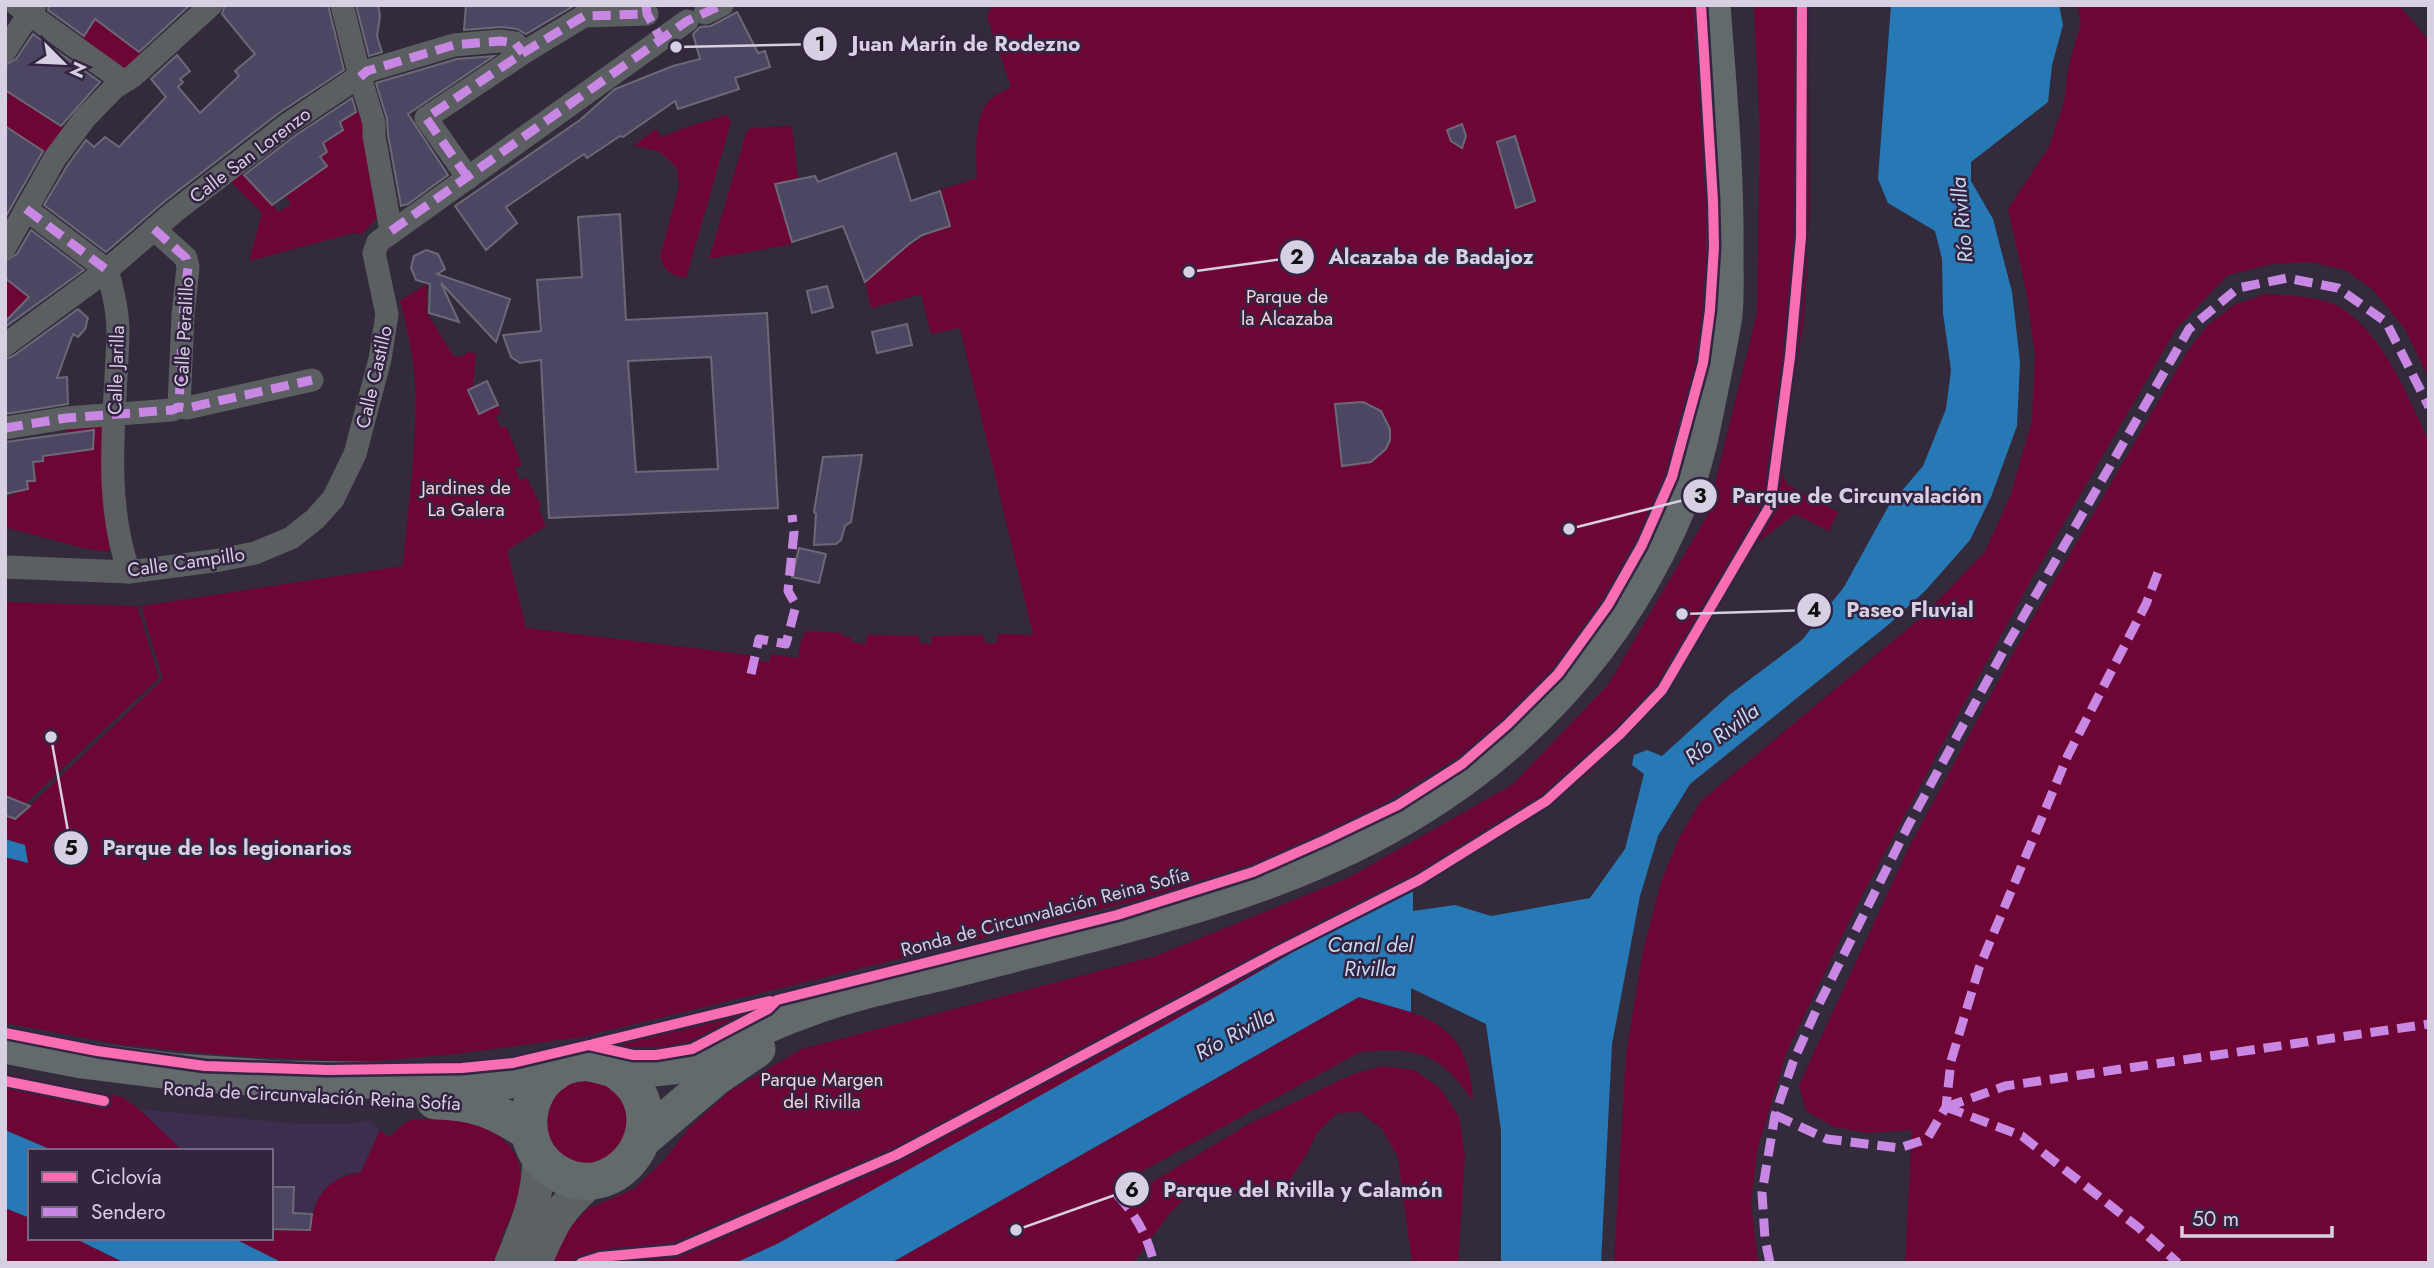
<svg xmlns="http://www.w3.org/2000/svg" width="2434" height="1268" font-family="Jost,sans-serif">
<style>
.built{fill:#3d2d4e}
.green{fill:#6e0635}
.water{fill:#2779b6}
.building{fill:#4d4662;stroke:#6c6977;stroke-width:2;fill-rule:evenodd}
.lines{fill:none;stroke-linecap:round;stroke-linejoin:round}
.street{stroke:#5b5f61;stroke-width:23}
.secondary{stroke:#5c6263;stroke-width:33}
.primary{stroke:#626a6b;stroke-width:37}
.quiet{stroke:#c787e3;stroke-width:9;stroke-dasharray:18 9;stroke-linecap:butt}
.cycleway-casing{stroke:#332542;stroke-width:15}
.cycleway{stroke:#f96db3;stroke-width:10}
.labels{text-anchor:middle;dominant-baseline:central;stroke-width:5;stroke-linejoin:round;paint-order:stroke}
.street-label{font-size:19px;fill:#d7cfe2;stroke:#332542}
.park-label{font-size:19px;fill:#f4d3d9;stroke:#332542}
.water-label{font-size:21px;font-style:italic;fill:#c5dcf1;stroke:#332542}
.leader{fill:none;stroke:#d7cfe2;stroke-width:2.5}
.callout-dot{fill:#d7cfe2;stroke:#332542;stroke-width:2.5}
.mark-label{font-size:21px;text-anchor:middle;font-weight:bold;fill:#111}
.callout-label{font-size:21px;text-anchor:middle;font-weight:bold;fill:#d7cfe2;stroke:#332542;stroke-width:5;stroke-linejoin:round;paint-order:stroke}
</style>
<rect width="100%" height="100%" fill="#332b3c"/>
<path class="built" d="M139,1109l159,15h52l19,-4 11,10 -19,42 -20,3 -29,39 -2,16 -39,-1v-78h-88z"/>
<g class="green">
<path d="M992,5h702l11,146 3,114 -14,109 -31,116 -48,93 -60,86 -77,76 -108,67 -59,29 -63,25 -114,35 -552,136 -127,17 -89,8 -131,-6 -113,-11 -117,-22v-208l11,4 147,-140 -22,-73 262,-40c5,-61 15,-124 12,-185 -2,-27 -8,-54 -15,-80l27,-17v29l27,44h7l8,-5 7,1 -3,34 14,-6 14,32 -5,3 4,12 6,-2 16,39 -7,3 5,12 7,-2 14,28 -3,2 8,18 -39,24 19,78 224,27v5l19,2 2,-8 27,4 4,-21h2l1,-6 37,2v3l9,1v5l15,2 1,-9 52,1v7l12,1 1,-8 51,-1 2,8h12l1,-9 35,1 -73,-307 -29,6 -10,-40 -50,14 -6,-26c27,-23 49,-46 84,-56l-9,-36 37,-12c-1,-21 -4,-66 15,-80 5,-4 13,-7 19,-11l-24,-70z"/>
<path d="M1754,5h55l1,203 -6,110 -24,155 9,13 49,26 -9,19 -34,-17 -37,28 -88,145 -79,85 -73,53 -87,51 -18,7 -198,114 -438,247 -42,19h-452l-50,-25h38v-9l39,1c3,-34 17,-52 51,-58l19,-42 9,7c6,-5 14,-14 22,-17 6,-2 15,0 22,-1 38,-1 88,13 88,61 -1,21 -14,43 -21,62l60,4 11,-20 16,-17 47,-20 32,-31 23,-30 42,-38 71,-41 354,-93 192,-78 164,-93 96,-100 99,-169 50,-203 3,-179z"/>
<path d="M2077,5h322l30,36v338l-24,-50 -32,-39 -28,-20 -34,-8 -39,2 -44,11 -52,54 -145,251 -79,146 -97,183 -69,145 -29,97 -6,52 7,60h-144l12,-209 17,-103 18,-69 18,-44 22,-37 222,-185 62,-64 26,-58 21,-74 3,-64 -8,-61 -19,-86 41,-62 15,-45 4,-33 13,-47z"/>
<path d="M95,19l7,5 44,33 -25,13 -41,-30z"/>
<path d="M7,90l58,38 -19,25 -41,-27v-23l5,-6 -5,-4z"/>
<path d="M364,107l16,108 -18,19 -9,-1 -104,28 13,-48 -35,-35 12,-9 40,43 12,-8 -5,-8 40,-30 -6,-9 7,-5 -4,-9 20,-12 -3,-9z"/>
<path d="M727,115l4,7 -45,156c-15,-3 -22,-7 -26,-22l19,-69 -2,-19 -17,-16 -26,-7 22,-16 5,8 29,-11z"/>
<path d="M792,126l6,53 -21,11 16,54 -84,15 37,-126 5,-5z"/>
<path d="M5,278l25,19 -25,25z"/>
<path d="M2266,294c19,1 58,3 74,13 46,30 66,88 89,134v822h-524l7,-133 -44,3 -34,-6 -28,-16 -7,-26 110,-238 115,-214 163,-281 20,-26 27,-21z"/>
<path d="M110,421l-1,131 -26,-4 -78,-21v-31l7,1 1,-4 14,-4v-8h8l-2,-19 10,-6 26,-4 -5,-28z"/>
<path d="M5,602l132,4 22,72 -134,126 -20,-8z"/>
<path d="M1359,997c66,19 110,24 114,104 -32,-48 -57,-55 -113,-49l-236,129 2,17 121,-73 106,-51 29,-8 32,4 26,18 19,29 6,39 -7,107h-46l-14,-106 -16,-28 -21,-17 -24,1 -20,20 -12,24 -18,27 -33,8 -61,-2 -24,24 -36,49h-242z"/>
<path d="M767,1005c-20,11 -40,26 -62,35 -29,13 -67,15 -97,4z"/>
<path d="M5,1073l117,24 17,12 44,42h-129l-49,-21z"/>
<path d="M595,1077l26,15 11,42 -29,32 -43,-7 -16,-24 2,-30 20,-23z"/>
<path d="M5,1208l25,10v20h44l51,25h-120z"/>
</g>
<g class="water">
<path d="M1891,5h168l4,20 -11,40 -4,37 -77,60v19l22,38 19,73 8,70 -3,64 -26,71 -21,43 -44,50 -38,35 -198,159 -32,52 -18,60 -28,148 -11,219h-100v-133l-15,-106 -75,-36v24l-52,-15 -468,266h-156l42,-19 438,-247 198,-114v28l42,-6 36,11 99,-18 35,-49 19,-75 -12,-9 2,-10 13,-5 15,6 66,-60 74,-56 42,-53 44,-80 35,-41 23,-57 5,-39 -8,-57 -1,-54 -7,-28 -47,-28 -10,-24z"/>
<path d="M5,839l20,6 3,18 -23,-6z"/>
<path d="M5,1130l49,21h-24v67l-25,-10z"/>
<path d="M74,1238h159l50,25h-158z"/>
</g>
<g class="building">
<path d="M49,5h141l-51,47 -44,-33 -11,17 -36,-26z"/>
<path d="M225,5h103l16,65 -65,43 -114,88 -59,51 -62,-47 23,-39 19,-26 8,7 11,-10 14,10 47,-50 -15,-18 26,-24 13,16 -10,8 3,3 -5,5 22,26 39,-37 -4,-5 20,-17 -33,-40z"/>
<path d="M356,5h22l2,11 -3,20 5,16 -13,4z"/>
<path d="M466,5h109l-49,29 -9,-5 -15,-2 -38,3z"/>
<path d="M737,12l21,41 7,-2 5,16 -35,11 4,11 -61,20 -3,-8 -52,36 -3,-1 -33,22 -3,-4 -78,53 11,16 -31,27 -31,-44 125,-86 35,-31 58,-23 27,-7 -7,-25 7,-7 11,-1z"/>
<path d="M33,34l67,48 -39,44 -56,-36v-25l11,-6z"/>
<path d="M494,56l-86,58 40,61 -40,29 -7,2 -13,-71 -1,-16 -11,-36 81,-24z"/>
<path d="M352,98l4,14 -16,10 3,8 -20,13 4,9 -7,5 7,9 -55,39 -28,-30 52,-40z"/>
<path d="M1462,124l4,12 -4,12 -11,-7 -4,-11z"/>
<path d="M5,126l38,25 -38,67z"/>
<path d="M1515,136l20,65 -19,7 -19,-66z"/>
<path d="M896,153l15,48 29,-10 10,35 -28,9 -13,9 -44,38 -22,-56 -51,16 -17,-58 40,-8 3,6z"/>
<path d="M620,214l6,106 141,-7 11,195 -229,10 -8,-158 -21,3 -9,-6 -8,-22 38,-4 -4,-51 45,-3 -4,-60zM711,357l7,112 -82,3 -8,-111z"/>
<path d="M31,230l53,40 -79,57v-5l24,-25 -24,-19v-17l12,-7z"/>
<path d="M426,250l12,4 7,15 -8,5 73,25 -14,43 -55,-59 18,39 -30,-9 1,-29 -14,-4 -5,-12 3,-12z"/>
<path d="M827,286l6,21 -21,6 -5,-22z"/>
<path d="M78,309l10,9 -3,11 -7,8 -5,-3 -16,44 10,-1 1,27 -63,10v-55l8,-3z"/>
<path d="M907,324l5,21 -35,8 -5,-21z"/>
<path d="M487,381l11,24 -19,9 -11,-24z"/>
<path d="M1363,402l18,9 9,18v11l-4,9 -15,13 -29,4 -7,-62z"/>
<path d="M94,430l-1,19 -50,7v5l-10,1 2,19h-8l1,8 -23,5v-52z"/>
<path d="M862,455l-11,67 -6,4 -4,14 -5,4 -22,1 2,-31 -2,-2 9,-55z"/>
<path d="M799,548l27,6 -7,29 -27,-6z"/>
<path d="M5,796l25,10 -15,13 -10,-4z"/>
<path d="M271,1187h23l-1,26 19,1 -2,16 -39,-1z"/>
</g>
<g class="lines">
<g class="street">
<path d="M17,5l103,74 7,1"/>
<path d="M342,5l18,72 14,46v13l17,95"/>
<path d="M705,13l17,-8"/>
<path d="M5,51l30,-46"/>
<path d="M468,178l-42,-60 97,-65 61,-37 63,-2"/>
<path d="M26,209l81,61c6,20 11,41 11,62 -2,80 -16,163 11,240"/>
<path d="M154,229l32,29 2,9 -5,48 -4,92"/>
<path d="M5,247l50,-89 30,-40 29,-30 19,-12 78,-71"/>
<path d="M5,345l102,-75 67,-58 114,-88 79,-53 87,-26 46,-4 15,2 8,10"/>
<path d="M5,428l61,-10 106,-8 7,-3 8,1 125,-28"/>
<path d="M5,567l124,5 91,-12 35,-7 36,-15 24,-19 18,-20 22,-45 25,-95 7,-45 -13,-61 4,-11 309,-221"/>
</g>
<g class="secondary">
<path d="M536,1261c17,-39 22,-51 55,-80"/>
<path d="M511,1263c16,-39 27,-63 28,-106"/>
</g>
<g class="primary">
<path d="M5,1045l77,15 96,12 101,7 218,3 57,-9"/>
<path d="M616,1070c8,7 17,13 22,23 26,48 -26,108 -77,82 -56,-28 -34,-116 28,-112 11,1 21,6 31,7 17,0 37,-2 54,-4 23,-3 47,-19 68,-30 19,-9 39,-18 59,-25 53,-21 111,-31 165,-45 137,-36 281,-66 407,-132 143,-75 251,-191 310,-341 15,-36 21,-77 29,-114 4,-21 9,-43 12,-64 2,-21 1,-43 1,-64 1,-82 -7,-164 -13,-246"/>
<path d="M435,1101c39,0 61,10 94,31"/>
<path d="M643,1139l73,-62 41,-28"/>
</g>
<g class="quiet">
<path d="M646,5l1,9 14,25"/>
<path d="M360,77l7,-6 87,-26 46,-4 15,2 8,10"/>
<path d="M468,178l-42,-60 97,-65 61,-37 63,-2"/>
<path d="M26,209l81,61"/>
<path d="M154,229l32,29 2,9 -5,48 -4,92"/>
<path d="M391,231l296,-210 35,-16"/>
<path d="M5,428l61,-10 106,-8 7,-3 8,1 125,-28"/>
<path d="M751,674l8,-35 27,5 10,-39 -8,-14 6,-59 -2,-17"/>
<path d="M1946,1107l59,-21 424,-62"/>
<path d="M1946,1107l76,29 117,92 39,35"/>
<path d="M1775,1115l52,24 72,9 28,-9 19,-32 5,-46 28,-93 89,-213 78,-151 14,-37"/>
<path d="M1117,1195c19,20 30,40 37,68"/>
<path d="M1770,1263l-5,-24 -3,-46 13,-78 18,-53 26,-58 89,-178 96,-176 185,-321 49,-41 49,-10 51,10 48,34 43,85"/>
</g>
<defs>
<g id="cycleway">
<path d="M5,1033l92,18 108,15 123,4 134,-2 51,-5 76,-18 44,10h23l36,-6 76,-40 9,-9 340,-85 136,-43 72,-32 73,-35 64,-41 46,-40 50,-50 50,-69 34,-60 30,-68 31,-114 7,-53 4,-63 -1,-46 -12,-196"/>
<path d="M593,1044l177,-43"/>
<path d="M5,1081l99,20"/>
<path d="M581,1263l19,-6 76,-7 220,-95 379,-202 144,-73 127,-79 74,-67 42,-44 108,-184 20,-149 11,-120 1,-232"/>
</g>
</defs>
<use href="#cycleway" class="cycleway-casing"/>
<use href="#cycleway" class="cycleway"/>
</g>
<g class="labels">
<g class="street-label">
<text transform="translate(250 155) rotate(-37)">Calle San Lorenzo</text>
<text transform="translate(184 332) rotate(-87)">Calle Peralillo</text>
<text transform="translate(116 370) rotate(-88)">Calle Jarilla</text>
<text transform="translate(374 377) rotate(-77)">Calle Castillo</text>
<text transform="translate(186 562) rotate(-8)">Calle Campillo</text>
<text transform="translate(1045 912) rotate(-15)">Ronda de Circunvalación Reina Sofía</text>
<text transform="translate(312 1096) rotate(3)">Ronda de Circunvalación Reina Sofía</text>
</g>
<g class="park-label">
<text x="1287" y="296">Parque de<tspan x="1287" dy="22">la Alcazaba</tspan></text>
<text x="466" y="487">Jardines de<tspan x="466" dy="22">La Galera</tspan></text>
<text x="822" y="1079">Parque Margen<tspan x="822" dy="22">del Rivilla</tspan></text>
</g>
<g class="water-label">
<text transform="translate(1962 220) rotate(-95)">Río Rivilla</text>
<text transform="translate(1722 734) rotate(-37)">Río Rivilla</text>
<text x="1370" y="945">Canal del<tspan x="1370" dy="24">Rivilla</tspan></text>
<text transform="translate(1235 1034) rotate(-28)">Río Rivilla</text>
</g>
</g>
<path class="leader" d="M676 47L820 44M1189 272L1297 257M1569 529L1700 496M1682 614L1814 610M51 737L71 848M1016 1230L1132 1189"/>
<g class="callout-dot">
<circle cx="676" cy="47" r="7"/>
<circle cx="1189" cy="272" r="7"/>
<circle cx="1569" cy="529" r="7"/>
<circle cx="1682" cy="614" r="7"/>
<circle cx="51" cy="737" r="7"/>
<circle cx="1016" cy="1230" r="7"/>
<circle cx="820" cy="44" r="18"/>
<circle cx="1297" cy="257" r="18"/>
<circle cx="1700" cy="496" r="18"/>
<circle cx="1814" cy="610" r="18"/>
<circle cx="71" cy="848" r="18"/>
<circle cx="1132" cy="1189" r="18"/>
</g>
<g class="mark-label">
<text x="820" y="51">1</text>
<text x="1297" y="264">2</text>
<text x="1700" y="503">3</text>
<text x="1814" y="617">4</text>
<text x="71" y="855">5</text>
<text x="1132" y="1197">6</text>
</g>
<g class="callout-label">
<text x="966" y="51">Juan Marín de Rodezno</text>
<text x="1431" y="264">Alcazaba de Badajoz</text>
<text x="1857" y="503">Parque de Circunvalación</text>
<text x="1910" y="617">Paseo Fluvial</text>
<text x="227" y="855">Parque de los legionarios</text>
<text x="1303" y="1197">Parque del Rivilla y Calamón</text>
</g>
<rect width="2434" height="1268" fill="none" stroke="#d7cfe2" stroke-width="14"/>
<rect x="28" y="1149" width="245" height="91" fill="#332542" stroke="#756982" stroke-width="2"/>
<rect x="42" y="1172" width="35" height="10" fill="#f96db3" stroke="#756982" stroke-width="2"/>
<text x="91" y="1184" font-size="21" fill="#d7cfe2">Ciclovía</text>
<rect x="42" y="1207" width="35" height="10" fill="#c787e3" stroke="#756982" stroke-width="2"/>
<text x="91" y="1219" font-size="21" fill="#d7cfe2">Sendero</text>
<g transform="translate(63 63) rotate(114)" stroke="#332542" stroke-width="5" paint-order="stroke">
<path d="M0-5L12 26L0 18L-12 26Z" fill="#d7cfe2"/>
<text y="-10" font-size="19" font-weight="bold" text-anchor="middle" fill="#d7cfe2">N</text>
</g>
<path d="M2182 1226v10h150v-10" fill="none" stroke="#d7cfe2" stroke-width="3.5"/>
<text x="2192" y="1226" font-size="21" fill="#d7cfe2" stroke="#332542" stroke-width="5" paint-order="stroke">50 m</text>
</svg>
